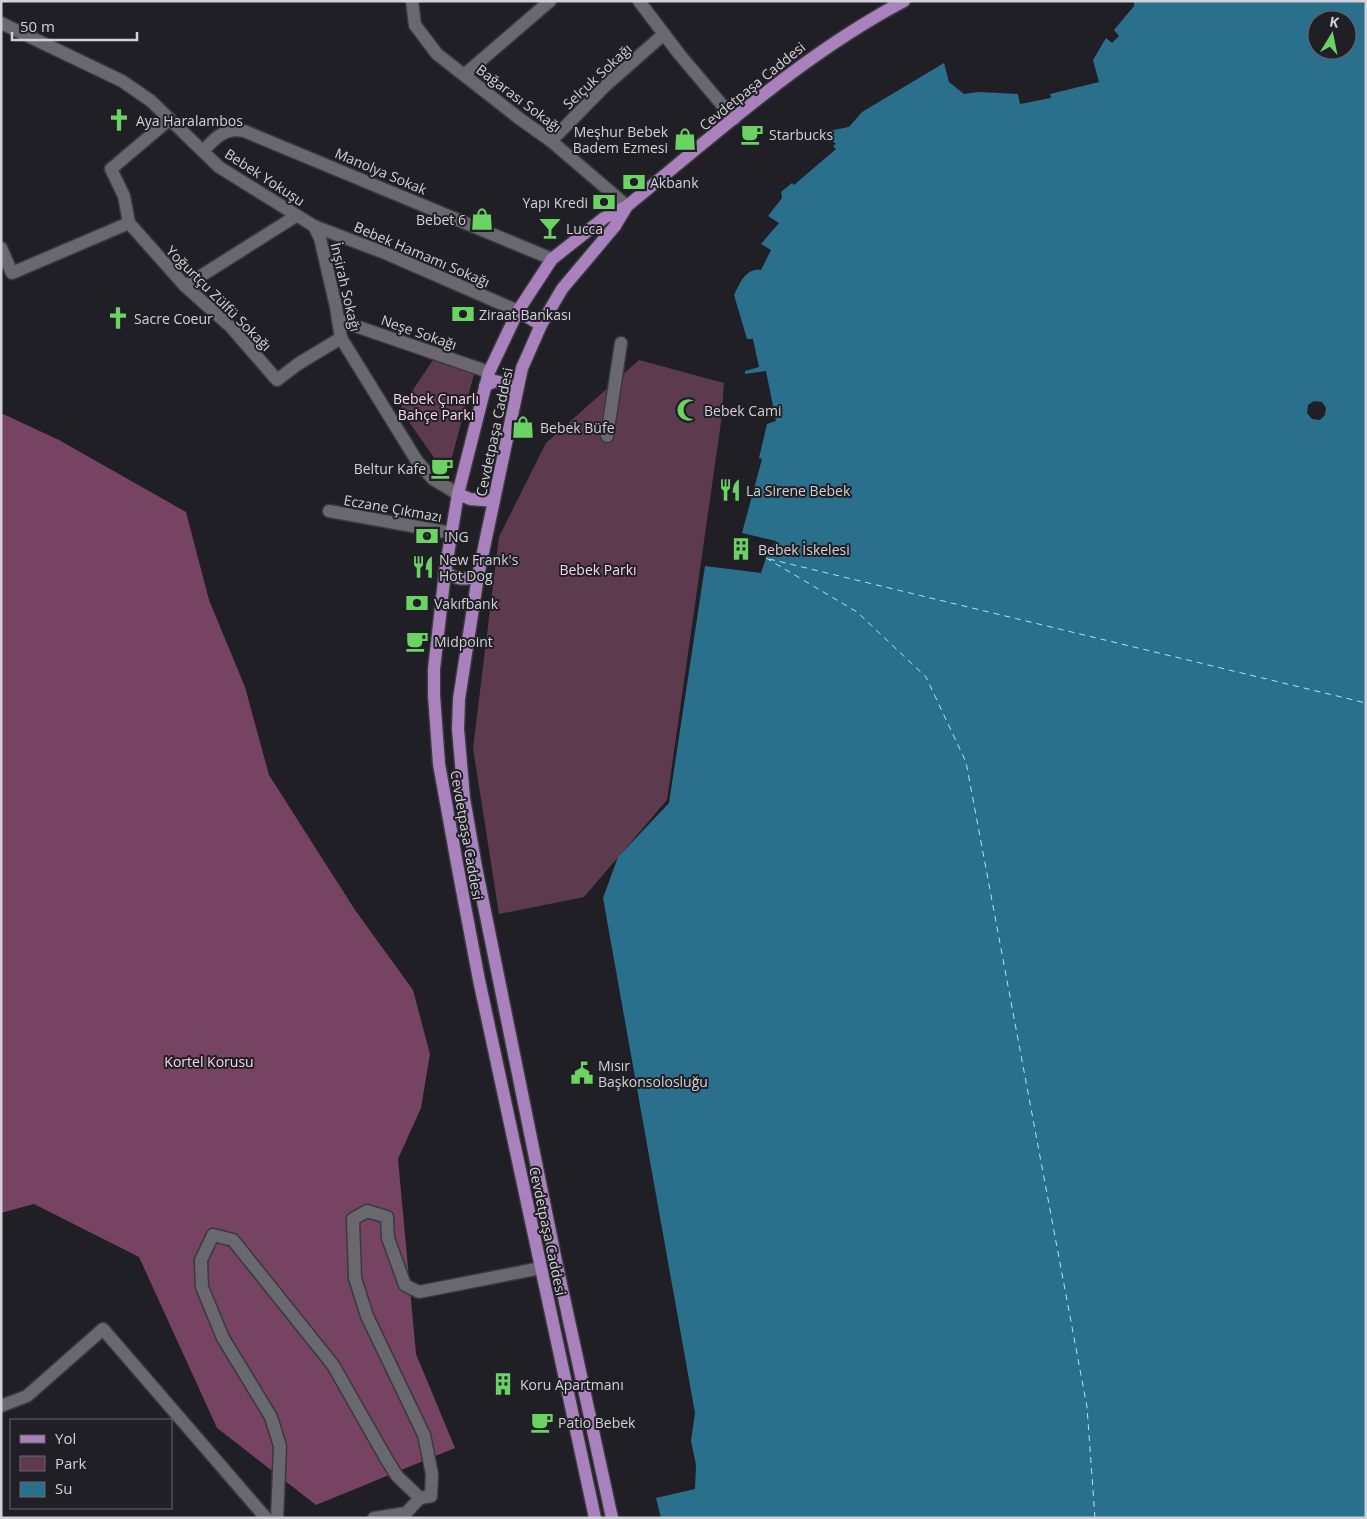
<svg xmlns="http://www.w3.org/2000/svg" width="1367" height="1519" font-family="'Open Sans',sans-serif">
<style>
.green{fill:#5e3a4f}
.forest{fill:#764362}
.water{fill:#2a708d;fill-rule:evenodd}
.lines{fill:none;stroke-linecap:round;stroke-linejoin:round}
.ferry{stroke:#abe3fd;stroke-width:1;stroke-dasharray:6 5;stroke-linecap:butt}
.minor-casing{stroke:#39393e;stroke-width:15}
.major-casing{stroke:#39393e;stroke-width:15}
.minor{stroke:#68686e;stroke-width:12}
.major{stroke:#a982bd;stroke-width:12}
.labels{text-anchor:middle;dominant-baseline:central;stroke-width:4;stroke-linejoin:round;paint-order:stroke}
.street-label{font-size:14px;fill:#d2d2d6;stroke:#201f25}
.poi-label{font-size:14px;fill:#d2d2d6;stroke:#201f25;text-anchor:start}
.park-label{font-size:14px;fill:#f9d7e9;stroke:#201f25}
</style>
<rect width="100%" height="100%" fill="#201f25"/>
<g class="green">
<path d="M433,360l41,14 -24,91 -6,7 -44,-63z"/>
<path d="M639,360l85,23 -3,39 -54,378 -83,97 -85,17 -26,-166 26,-211 47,-94z"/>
</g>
<path class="forest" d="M1,413l58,27 127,72 23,88 36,87 24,88 86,135 58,80 17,64 -9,54 -23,51 18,195 39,94 -139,57 -99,-77 -78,-171 -105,-53 -33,9z"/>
<path class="water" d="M1134,1h232v1517h-705l-5,-20 39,-9 1,-24 -5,-24 4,-28 -92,-515 15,-41 51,-54 36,-237 56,7 5,-15 10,-17 -34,-8 20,-74 -3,-1 8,-34 9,-3 -10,-50 -21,3v-3l14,-4 -6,-28h-6l-13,-44c6,-12 12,-28 27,-25l10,-20 -10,-6 18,-21 -11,-7 14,-18 -1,-6 11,-9 2,2 42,-36 -3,-3 3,-2 -13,-12 26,-5 13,-15 82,-49 5,19 15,12 15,-2 39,2 2,10 31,-6 -1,-4 49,-12 -6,-22 13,-22 6,5 7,-7 -5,-6 20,-24zM1317,20h30v30h-30zM1314,401l8,1 4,6 -1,7 -5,5 -8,-1 -5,-6 1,-8z"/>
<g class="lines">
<g class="ferry">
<path d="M766,558l91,54 69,65 40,85 121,645 8,111"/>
<path d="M769,559l597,144"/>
</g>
<defs>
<g id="minor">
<path d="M412,1l3,24 22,29 83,65 31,22 76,65"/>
<path d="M639,1l41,54 54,64"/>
<path d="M1,23l121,58 29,20 68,66 95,59 71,27 133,58"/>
<path d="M464,75l86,-74"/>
<path d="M170,119l-59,50 13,27 5,27 56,63 46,41 46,53 21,-16 43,-26"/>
<path d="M551,141l54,-55 59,-52"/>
<path d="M203,151c12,-13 22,-24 41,-20l308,128"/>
<path d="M314,226l6,12 16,69 5,31 76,123 16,18 25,15"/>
<path d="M1,248l11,25 117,-50"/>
<path d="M185,286l111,-70"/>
<path d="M338,320l151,52"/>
<path d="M607,436l14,-93"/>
<path d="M329,511l122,22"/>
<path d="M1,1406l26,-10 76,-67 163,189"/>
<path d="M277,1518l3,-72 -9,-29 -48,-79 -21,-51 -1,-27 12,-25 20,5 100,125 54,95 10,16 23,22 11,-2 1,-22 -8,-39 -57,-119 -12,-38 -2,-59 14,-8 20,6 1,21 17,47 14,7 122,-24"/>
<path d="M374,1518l32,-5 14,-15"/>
</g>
<g id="major">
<path d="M518,311l23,14"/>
<path d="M485,386l10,-5 15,4 6,9"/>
<path d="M458,494l12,5 24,2"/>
<path d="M445,572c11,8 20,8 33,4"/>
<path d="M595,1518l-116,-538 -21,-111 -19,-105 -5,-69v-26l11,-97 13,-78 31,-122 29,-61 34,-52 52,-41 23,-12c90,-73 175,-151 277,-205"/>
<path d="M612,1518l-56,-257 -80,-394 -12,-69 -6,-69 1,-30 19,-123 44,-208 19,-43 21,-36 53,-63 12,-20"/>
</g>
</defs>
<use href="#minor" class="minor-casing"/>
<use href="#major" class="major-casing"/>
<use href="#minor" class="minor"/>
<use href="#major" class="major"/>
</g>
<defs>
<symbol id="church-bare" viewBox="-9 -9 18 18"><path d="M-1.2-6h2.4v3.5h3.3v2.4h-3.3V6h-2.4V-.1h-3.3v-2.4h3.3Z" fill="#6bd363" stroke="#201f25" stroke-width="2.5" paint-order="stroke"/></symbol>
<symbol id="cafe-bare" viewBox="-9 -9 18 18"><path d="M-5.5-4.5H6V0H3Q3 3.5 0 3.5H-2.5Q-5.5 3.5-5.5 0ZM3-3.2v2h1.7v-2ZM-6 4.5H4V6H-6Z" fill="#6bd363" stroke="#201f25" stroke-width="2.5" paint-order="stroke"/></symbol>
<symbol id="shop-bare" viewBox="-9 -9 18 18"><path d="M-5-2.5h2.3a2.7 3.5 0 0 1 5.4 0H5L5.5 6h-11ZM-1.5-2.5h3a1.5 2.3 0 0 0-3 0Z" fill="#6bd363" stroke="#201f25" stroke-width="2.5" paint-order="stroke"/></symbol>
<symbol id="bank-bare" viewBox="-9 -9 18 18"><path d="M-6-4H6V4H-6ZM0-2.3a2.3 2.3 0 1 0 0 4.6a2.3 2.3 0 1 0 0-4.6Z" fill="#6bd363" stroke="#201f25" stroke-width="2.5" paint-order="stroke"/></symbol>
<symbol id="bar-bare" viewBox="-9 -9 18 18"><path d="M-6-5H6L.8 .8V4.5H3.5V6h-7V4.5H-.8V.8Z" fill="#6bd363" stroke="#201f25" stroke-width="2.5" paint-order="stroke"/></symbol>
<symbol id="mosque-bare" viewBox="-9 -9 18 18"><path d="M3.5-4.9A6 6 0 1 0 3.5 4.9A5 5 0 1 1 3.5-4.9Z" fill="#6bd363" stroke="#201f25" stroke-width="2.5" paint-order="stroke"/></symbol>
<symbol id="restaurant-bare" viewBox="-9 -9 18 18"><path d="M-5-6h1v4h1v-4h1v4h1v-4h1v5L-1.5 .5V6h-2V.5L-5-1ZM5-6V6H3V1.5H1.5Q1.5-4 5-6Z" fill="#6bd363" stroke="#201f25" stroke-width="2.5" paint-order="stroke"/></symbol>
<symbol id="building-bare" viewBox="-9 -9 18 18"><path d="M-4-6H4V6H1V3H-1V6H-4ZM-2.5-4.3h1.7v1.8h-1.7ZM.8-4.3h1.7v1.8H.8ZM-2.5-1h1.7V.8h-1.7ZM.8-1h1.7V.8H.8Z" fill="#6bd363" stroke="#201f25" stroke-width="2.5" paint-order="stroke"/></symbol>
<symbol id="civic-bare" viewBox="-9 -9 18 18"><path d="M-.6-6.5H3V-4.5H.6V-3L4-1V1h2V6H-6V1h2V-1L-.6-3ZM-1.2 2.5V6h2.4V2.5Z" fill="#6bd363" stroke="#201f25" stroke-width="2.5" paint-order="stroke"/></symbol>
</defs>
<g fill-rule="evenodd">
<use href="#church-bare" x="103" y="104" width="32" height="32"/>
<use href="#cafe-bare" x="736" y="118" width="32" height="32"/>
<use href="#shop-bare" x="669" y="123" width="32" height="32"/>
<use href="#bank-bare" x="618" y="166" width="32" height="32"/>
<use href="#bank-bare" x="588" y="186" width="32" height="32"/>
<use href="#shop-bare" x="466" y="203" width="32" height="32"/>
<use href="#bar-bare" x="534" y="212" width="32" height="32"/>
<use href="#bank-bare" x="447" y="298" width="32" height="32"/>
<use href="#church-bare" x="102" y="302" width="32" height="32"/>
<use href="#mosque-bare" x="672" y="394" width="32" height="32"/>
<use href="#shop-bare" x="507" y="411" width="32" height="32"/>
<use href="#cafe-bare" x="426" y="452" width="32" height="32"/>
<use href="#restaurant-bare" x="714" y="474" width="32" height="32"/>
<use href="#bank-bare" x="411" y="520" width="32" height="32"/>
<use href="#building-bare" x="725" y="533" width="32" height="32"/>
<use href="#restaurant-bare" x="407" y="551" width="32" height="32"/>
<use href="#bank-bare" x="401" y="587" width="32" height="32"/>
<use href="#cafe-bare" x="401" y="625" width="32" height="32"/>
<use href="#civic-bare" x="566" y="1057" width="32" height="32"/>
<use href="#building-bare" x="487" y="1368" width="32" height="32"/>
<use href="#cafe-bare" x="526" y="1406" width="32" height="32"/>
</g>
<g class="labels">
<g class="street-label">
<text transform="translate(597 76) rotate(-43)">Selçuk Sokağı</text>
<text transform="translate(752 86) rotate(-39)">Cevdetpaşa Caddesi</text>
<text transform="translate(519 98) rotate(37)">Bağarası Sokağı</text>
<text transform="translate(381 171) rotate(23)">Manolya Sokak</text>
<text transform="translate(265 177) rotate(33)">Bebek Yokuşu</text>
<text transform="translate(422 254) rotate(23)">Bebek Hamamı Sokağı</text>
<text transform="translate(346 287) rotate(77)">İnşirah Sokağı</text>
<text transform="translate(219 298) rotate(45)">Yoğurtçu Zülfü Sokağı</text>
<text transform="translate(419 332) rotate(19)">Neşe Sokağı</text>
<text transform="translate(494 432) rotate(-78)">Cevdetpaşa Caddesi</text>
<text transform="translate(393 508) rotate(10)">Eczane Çıkmazı</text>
<text transform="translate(467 835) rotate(80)">Cevdetpaşa Caddesi</text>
<text transform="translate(548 1231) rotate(78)">Cevdetpaşa Caddesi</text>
</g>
<g class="poi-label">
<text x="136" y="120">Aya Haralambos</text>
<text x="668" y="131" text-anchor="end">Meşhur Bebek<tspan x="668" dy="16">Badem Ezmesi</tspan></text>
<text x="769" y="134">Starbucks</text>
<text x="650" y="182">Akbank</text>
<text x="588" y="202" text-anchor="end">Yapı Kredi</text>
<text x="466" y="219" text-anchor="end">Bebet 6</text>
<text x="566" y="228">Lucca</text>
<text x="479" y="314">Ziraat Bankası</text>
<text x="134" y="318">Sacre Coeur</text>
<text x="704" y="410">Bebek Cami</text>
<text x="540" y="427">Bebek Büfe</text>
<text x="426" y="468" text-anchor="end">Beltur Kafe</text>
<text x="746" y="490">La Sirene Bebek</text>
<text x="444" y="536">ING</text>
<text x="758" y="549">Bebek İskelesi</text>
<text x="439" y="559">New Frank's<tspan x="439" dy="16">Hot Dog</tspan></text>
<text x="434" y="603">Vakıfbank</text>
<text x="434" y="641">Midpoint</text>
<text x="598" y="1065">Mısır<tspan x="598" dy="16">Başkonsolosluğu</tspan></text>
<text x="520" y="1384">Koru Apartmanı</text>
<text x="558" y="1422">Patio Bebek</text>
</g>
<g class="park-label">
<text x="436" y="398">Bebek Çınarlı<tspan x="436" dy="16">Bahçe Parkı</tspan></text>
<text x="598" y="569">Bebek Parkı</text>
<text x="209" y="1061">Kortel Korusu</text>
</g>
</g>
<rect width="1367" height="1519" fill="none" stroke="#d2d2d6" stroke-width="5"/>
<rect x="10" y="1419" width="162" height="90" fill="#201f25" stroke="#67676c"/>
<rect x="20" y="1435" width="25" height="8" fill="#a982bd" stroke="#67676c"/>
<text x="55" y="1444" font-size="15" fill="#d2d2d6">Yol</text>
<rect x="20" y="1456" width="25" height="15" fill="#5e3a4f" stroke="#67676c"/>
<text x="55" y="1469" font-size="15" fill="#d2d2d6">Park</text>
<rect x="20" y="1482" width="25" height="15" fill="#2a708d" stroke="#67676c"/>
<text x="55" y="1494" font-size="15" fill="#d2d2d6">Su</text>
<g transform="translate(1332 35) rotate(10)"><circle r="24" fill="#201f25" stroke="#67676c"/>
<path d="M0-4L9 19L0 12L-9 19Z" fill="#6bd363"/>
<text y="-8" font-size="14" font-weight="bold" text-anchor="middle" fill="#d2d2d6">K</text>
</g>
<path d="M12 32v8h125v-8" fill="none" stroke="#d2d2d6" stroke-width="2.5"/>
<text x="20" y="32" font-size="15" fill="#d2d2d6" stroke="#201f25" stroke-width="4" paint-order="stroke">50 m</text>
</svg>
